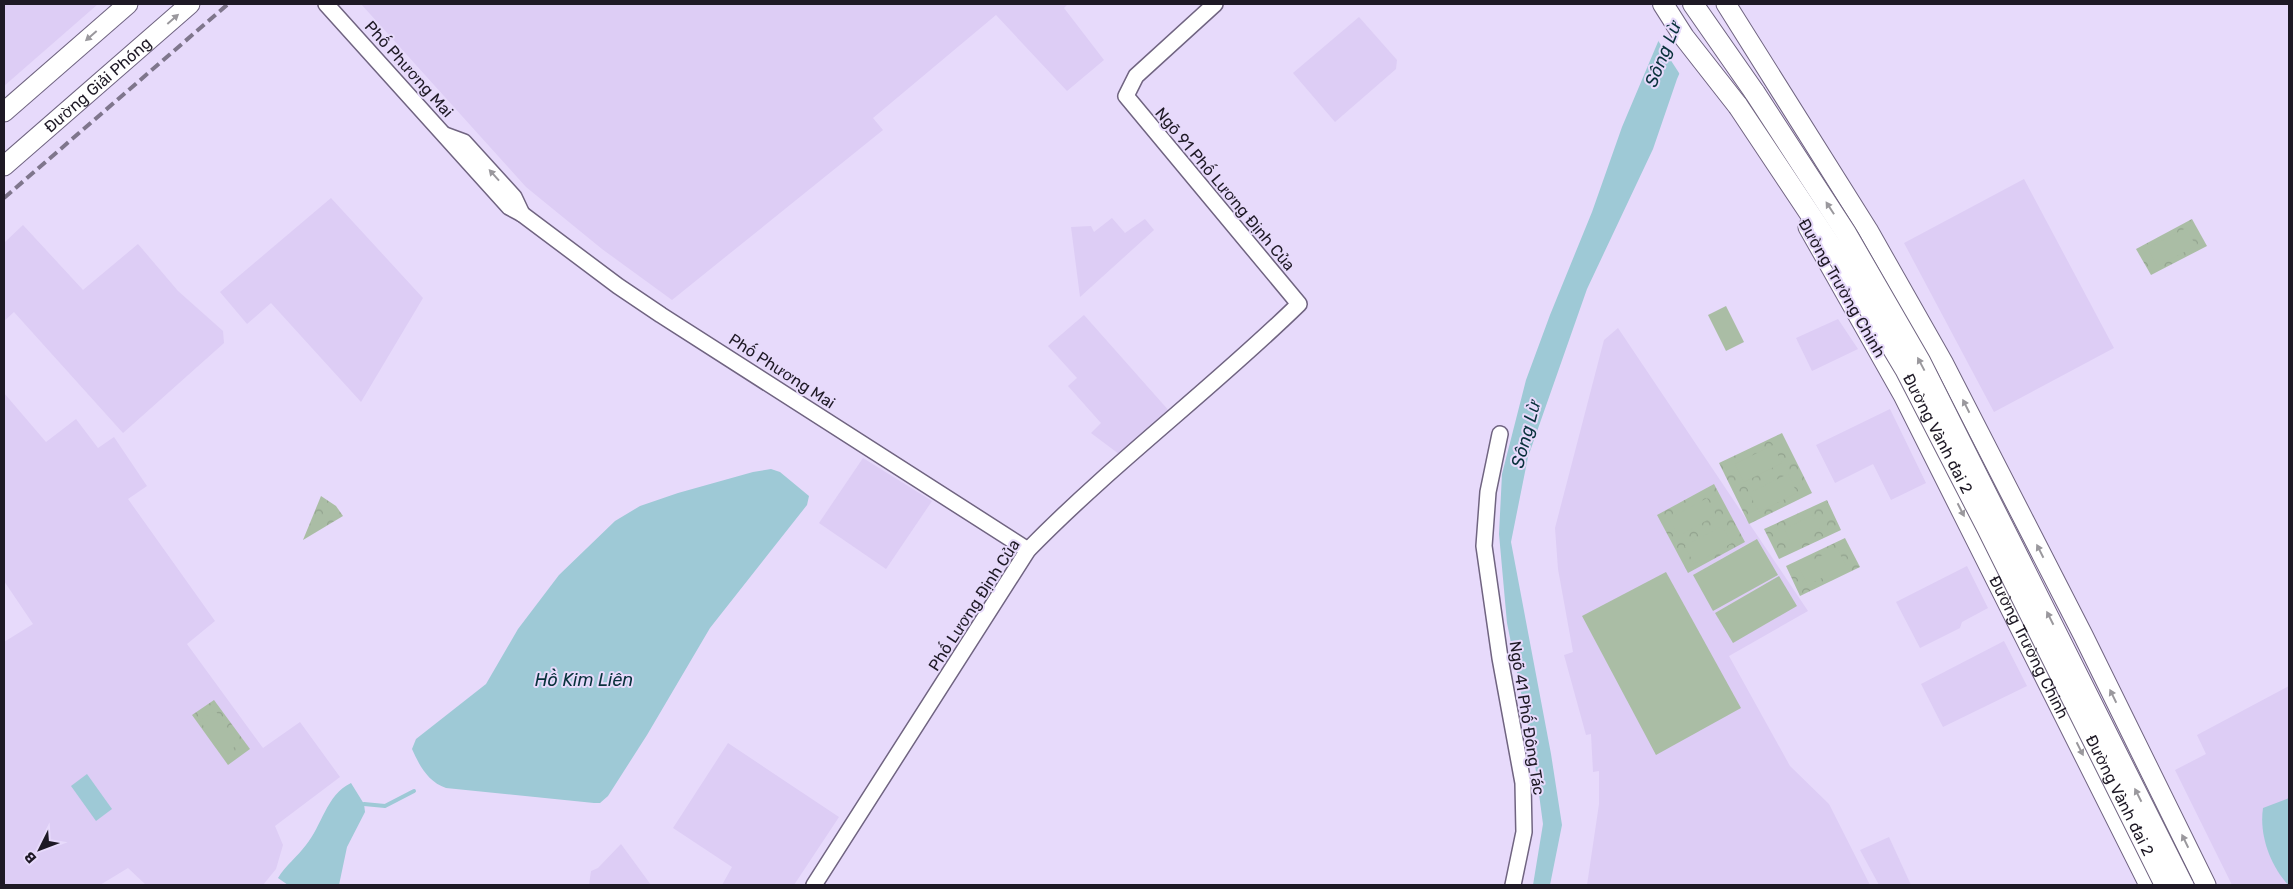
<svg xmlns="http://www.w3.org/2000/svg" width="2293" height="889" font-family="Rubik,sans-serif">
<style>
.built{fill:#ddcdf5}
.forest{fill:url(#forest-crowns)}
.garden{fill:#aabda5}
.water{fill:#9ec9d6}
.pier{fill:#e7dafb}
.lines{fill:none;stroke-linecap:round;stroke-linejoin:round}
.stream{stroke:#9ec9d6;stroke-width:4}
.tertiary-casing{stroke:#706481;stroke-width:18}
.primary-casing{stroke:#706481;stroke-width:21}
.trunk-casing{stroke:#706481;stroke-width:22}
.tertiary{stroke:#fff;stroke-width:15}
.primary{stroke:#fff;stroke-width:19}
.trunk{stroke:#fff;stroke-width:20}
.rail{stroke:#7f768c;stroke-width:4;stroke-dasharray:10 5;stroke-linecap:butt}
.trunk-bridge-casing{stroke:#706481;stroke-width:22;stroke-linecap:butt}
.trunk-bridge{stroke:#fff;stroke-width:20}
.oneway{fill:#9a989d}
.labels{text-anchor:middle;dominant-baseline:central;stroke-width:4;stroke-linejoin:round;paint-order:stroke}
.street-label{font-size:16px;fill:#1e1925;stroke:#e7dafb}
.water-label{font-size:18px;font-style:italic;fill:#08313b;stroke:#e7dafb}
</style>
<defs>
<pattern id="forest-crowns" width="20" height="18" patternUnits="userSpaceOnUse" patternTransform="scale(1.25)"><rect width="20" height="18" fill="#aabda5"/><path d="M2 6a3 3 0 1 1 6 0M12 15a3 3 0 1 1 6 0" fill="none" stroke="#92a28e"/></pattern>
</defs>
<rect width="100%" height="100%" fill="#e7dafb"/>
<g class="built">
<path d="M4,4h94l-94,82z"/>
<path d="M361,4h707l-4,4 40,52 -37,31 -71,-76 -123,103 10,12 -211,170 -70,-51 -76,-62z"/>
<path d="M1359,17l38,43 -1,9 -61,53 -42,-49z"/>
<path d="M2024,179l90,169 -120,64 -90,-169z"/>
<path d="M331,198l92,100 -62,104 -90,-99 -24,21 -27,-32z"/>
<path d="M1112,218l13,15 20,-14 9,11 -74,67 -9,-70 20,-1 3,6z"/>
<path d="M23,225l60,65 55,-46 40,47 45,40 1,12 -101,90 -109,-121 -10,9v-78z"/>
<path d="M1084,315l86,97 -51,42 -28,-21 10,-10 -33,-37 9,-8 -29,-32z"/>
<path d="M1838,319l20,30 -46,22 -16,-33z"/>
<path d="M1618,328l190,283 -79,45 61,110 39,38 41,81h-283l12,-81v-33l-6,1 -2,-38 -5,1 -22,-80 9,-3 -15,-83 -3,-41 49,-188z"/>
<path d="M4,393l42,49 30,-23 22,29 16,-11 33,49 -19,13 87,122 -28,23 76,104 37,-26 40,55 -65,49 8,19 -7,24 -13,16h-117l-18,-17 -28,17h-96v-243l29,-18 -29,-43z"/>
<path d="M1890,409l36,74 -35,17 -18,-36 -38,19 -19,-38z"/>
<path d="M863,458l69,43 -46,68 -67,-46z"/>
<path d="M1967,566l21,42 -26,14 -2,6 -40,20 -24,-46z"/>
<path d="M2004,641l23,45 -84,41 -22,-43z"/>
<path d="M2289,686v199h-57l-57,-115 31,-16 -9,-19z"/>
<path d="M728,743l111,74 -45,68h-72l10,-18 -59,-39z"/>
<path d="M1889,837l22,48h-32l-19,-35z"/>
<path d="M621,844l30,41h-62l2,-14 7,-3z"/>
</g>
<g class="forest">
<path d="M2192,219l15,27 -56,29 -15,-26z"/>
<path d="M1782,433l30,60 -63,31 -30,-61z"/>
<path d="M1714,484l31,58 -57,31 -31,-58z"/>
<path d="M321,496l15,10 7,10 -40,24z"/>
<path d="M1827,500l14,30 -62,29 -15,-30z"/>
<path d="M1845,538l15,29 -60,29 -14,-30z"/>
<path d="M214,700l36,49 -22,16 -36,-50z"/>
</g>
<g class="garden">
<path d="M2186,228l10,18 -39,20 -9,-18z"/>
<path d="M1726,306l18,36 -18,9 -18,-36z"/>
<path d="M1773,445l9,18 -38,19 -9,-18z"/>
<path d="M1788,474l9,19 -38,19 -10,-19z"/>
<path d="M1707,498l9,17 -37,21 -10,-17z"/>
<path d="M1813,515l7,15 -28,14 -8,-15z"/>
<path d="M1722,526l10,17 -38,21 -9,-18z"/>
<path d="M1757,539l21,36 -65,36 -20,-36z"/>
<path d="M1837,548l9,18 -38,19 -9,-18z"/>
<path d="M1666,572l75,136 -85,47 -74,-139z"/>
<path d="M1779,576l18,30 -64,37 -18,-30z"/>
<path d="M215,710l24,34 -15,10 -24,-33z"/>
</g>
<g class="water">
<path d="M1674,4h36l-33,75 -24,70 -66,140 -59,168 -17,85 40,212 11,71 -12,60h-17l10,-61 -9,-67 -27,-134 -8,-89 3,-60 24,-94 24,-65 42,-103 30,-85z"/>
<path d="M771,469l9,3 29,24 -2,9 -97,123 -63,107 -39,61 -8,7h-6l-148,-15c-18,-6 -27,-23 -34,-39l4,-10 70,-55 32,-55 41,-54 56,-54 25,-15 38,-13 75,-21z"/>
<path d="M87,774l25,35 -16,12 -25,-35z"/>
<path d="M351,783l13,21 1,8 -18,35 -8,38h-51l-10,-7c8,-13 19,-21 28,-33 16,-19 20,-50 45,-62z"/>
<path d="M2289,798v87h-1c-18,-20 -29,-50 -25,-77z"/>
</g>
<path class="pier" d="M1671,4h42l-32,72 -24,-37z"/>
<g class="lines">
<path class="stream" d="M364,804l21,2 29,-15"/>
<defs>
<g id="tertiary">
<path d="M326,4l183,203 13,7 96,72 43,29 367,235"/>
<path d="M445,135l19,7 50,55 8,17"/>
<path d="M1500,434l-12,58 -4,54 16,112 23,125 1,49 -11,53"/>
<path d="M814,885l214,-335c86,-88 184,-161 271,-246l-173,-208 10,-20 79,-72"/>
</g>
<g id="primary">
<path d="M1726,4l142,226 76,134 139,271 123,250"/>
<path d="M4,112l124,-108"/>
<path id="s1" d="M4,166l186,-162"/>
<path id="s2" d="M1808,227l95,168 246,490"/>
</g>
<g id="trunk">
<path d="M1663,4l21,33 54,69"/>
<path d="M1693,4l62,89"/>
</g>
</defs>
<use href="#tertiary" class="tertiary-casing"/>
<use href="#primary" class="primary-casing"/>
<use href="#trunk" class="trunk-casing"/>
<use href="#tertiary" class="tertiary"/>
<use href="#primary" class="primary"/>
<use href="#trunk" class="trunk"/>
<path class="rail" d="M4,198l224,-194"/>
<defs>
<g id="trunk-bridge">
<path d="M1755,93l91,140 74,128 263,524"/>
<path id="s3" d="M1738,106l94,141 73,122 82,159 178,357"/>
</g>
</defs>
<use href="#trunk-bridge" class="trunk-bridge-casing"/>
<use href="#trunk-bridge" class="trunk-bridge"/>
</g>
<defs><path id="oneway-solid" d="M-6-.8H1V-3.2L6.5 0L1 3.2V.8H-6Z" transform="scale(1.25)"/></defs>
<g class="oneway">
<use href="#oneway-solid" transform="translate(173 19) rotate(-41)"/>
<use href="#oneway-solid" transform="translate(91 36) rotate(139)"/>
<use href="#oneway-solid" transform="translate(494 175) rotate(-132)"/>
<use href="#oneway-solid" transform="translate(1830 208) rotate(-123)"/>
<use href="#oneway-solid" transform="translate(1921 364) rotate(-118)"/>
<use href="#oneway-solid" transform="translate(1966 406) rotate(-117)"/>
<use href="#oneway-solid" transform="translate(1961 510) rotate(63)"/>
<use href="#oneway-solid" transform="translate(2040 551) rotate(-117)"/>
<use href="#oneway-solid" transform="translate(2050 618) rotate(-117)"/>
<use href="#oneway-solid" transform="translate(2113 696) rotate(-116)"/>
<use href="#oneway-solid" transform="translate(2080 749) rotate(63)"/>
<use href="#oneway-solid" transform="translate(2138 795) rotate(-117)"/>
<use href="#oneway-solid" transform="translate(2185 841) rotate(-116)"/>
</g>
<g class="labels">
<g class="street-label">
<text transform="translate(409 69) rotate(48)">Phố Phương Mai</text>
<text stroke="none"><textPath href="#s1" startOffset="124">Đường Giải Phóng</textPath></text>
<text transform="translate(1225 189) rotate(50)">Ngõ 91 Phố Lương Định Của</text>
<text transform="translate(1842 288) rotate(60)">Đường Trường Chinh</text>
<text transform="translate(782 371) rotate(33)">Phố Phương Mai</text>
<text stroke="none"><textPath href="#s3" startOffset="384">Đường Vành đai 2</textPath></text>
<text transform="translate(974 605) rotate(-57)">Phố Lương Định Của</text>
<text stroke="none"><textPath href="#s2" startOffset="475">Đường Trường Chinh</textPath></text>
<text transform="translate(1527 718) rotate(81)">Ngõ 41 Phố Đông Tác</text>
<text stroke="none"><textPath href="#s3" startOffset="789">Đường Vành đai 2</textPath></text>
</g>
<g class="water-label">
<text transform="translate(1663 54) rotate(-68)">Sông Lừ</text>
<text transform="translate(1526 434) rotate(-75)">Sông Lừ</text>
<text x="584" y="680">Hồ Kim Liên</text>
</g>
</g>
<rect width="2293" height="889" fill="none" stroke="#1e1925" stroke-width="10"/>
<g transform="translate(40 849) rotate(228)" stroke="#e7dafb" stroke-width="4" paint-order="stroke">
<path d="M0-4L9 19L0 12L-9 19Z" fill="#1e1925"/>
<text y="-8" font-size="14" font-weight="bold" text-anchor="middle" fill="#1e1925">B</text>
</g>
</svg>
